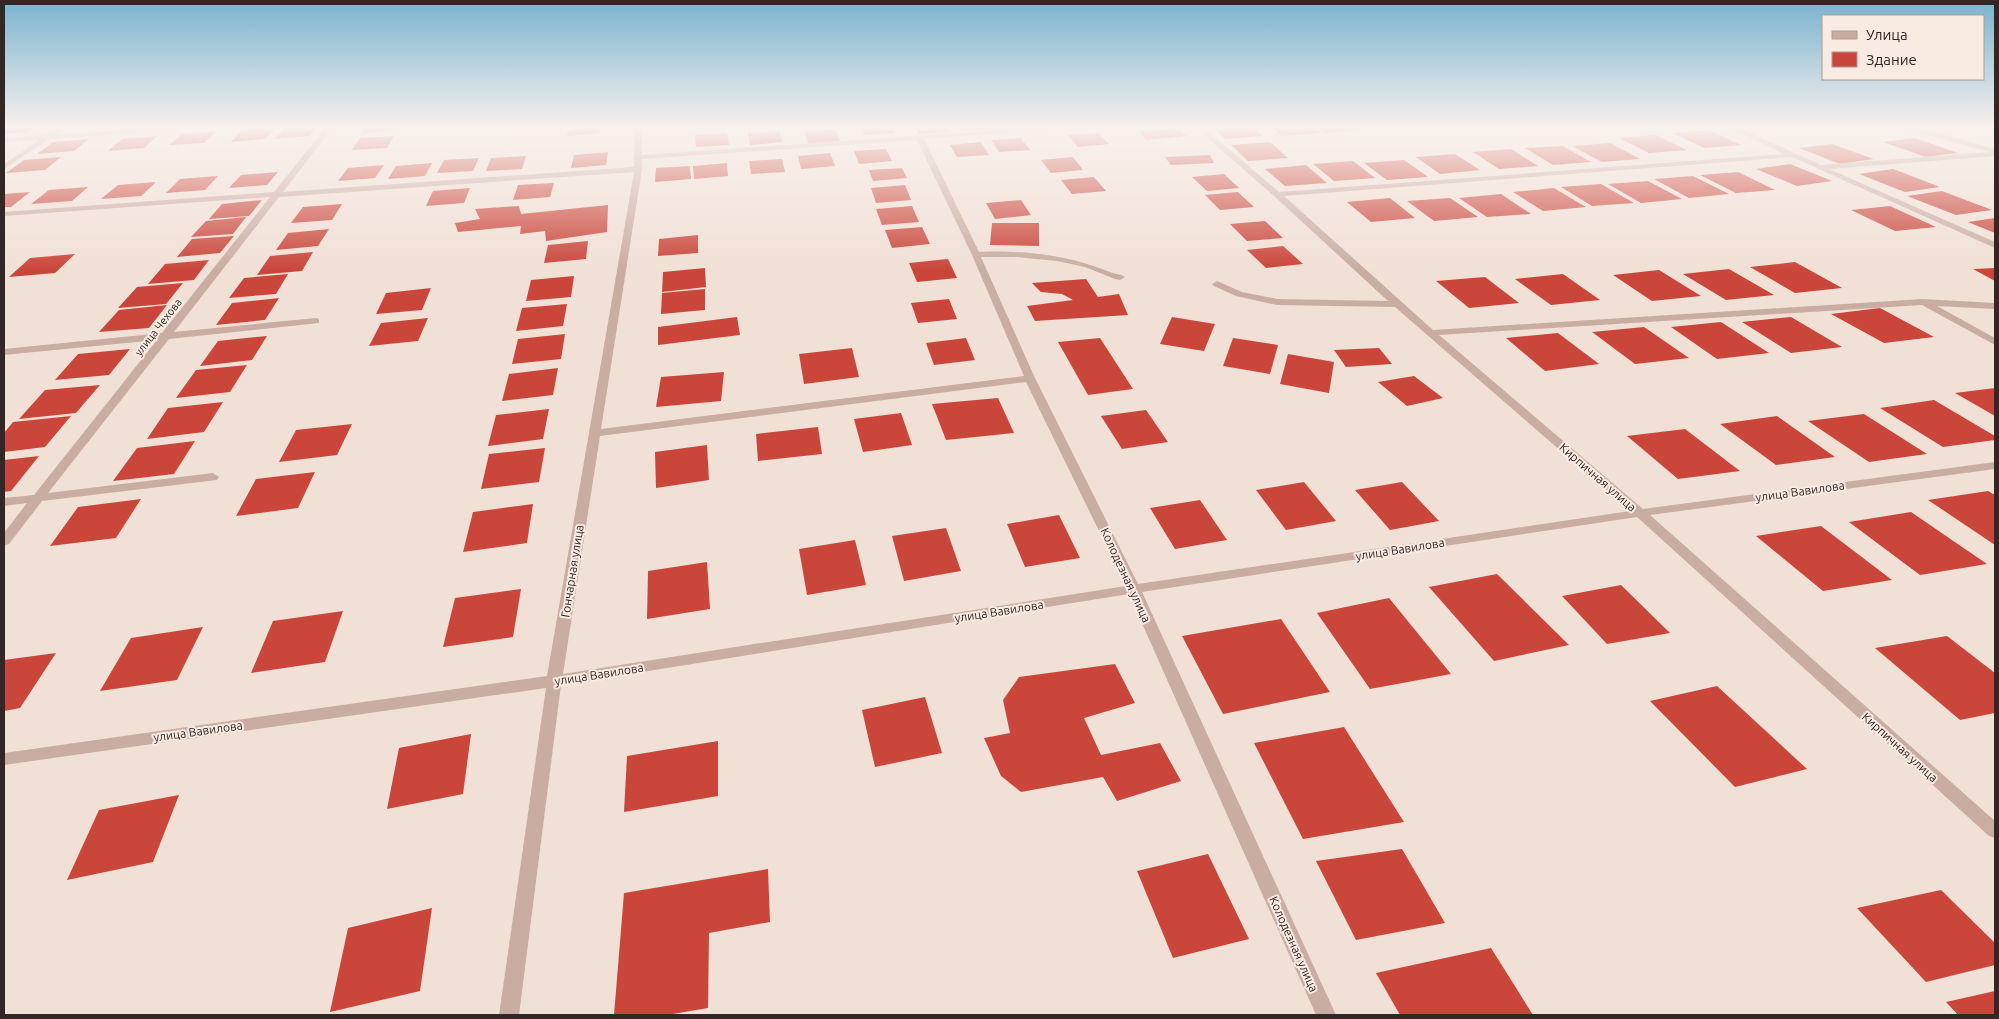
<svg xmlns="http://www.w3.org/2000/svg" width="1999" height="1019" font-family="Ubuntu,sans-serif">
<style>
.building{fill:#ca463b}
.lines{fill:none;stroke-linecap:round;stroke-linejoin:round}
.minor{fill:#c9ada2;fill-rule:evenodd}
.labels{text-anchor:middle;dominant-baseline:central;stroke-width:4;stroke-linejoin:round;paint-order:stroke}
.far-street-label{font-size:11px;fill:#332725;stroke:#f9ebe2}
.street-label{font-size:12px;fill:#332725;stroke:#f9ebe2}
</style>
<rect width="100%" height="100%" fill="#f1e0d6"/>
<g class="building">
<path d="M4,127h30l-7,5 -23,2z"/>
<path d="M285,127h32l-7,9 -35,3z"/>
<path d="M365,127h32l-2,3 -33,3z"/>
<path d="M569,127h31l-1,6 -32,3z"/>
<path d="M861,127h31l3,6 -31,2z"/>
<path d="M915,127h32l2,5 -30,2z"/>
<path d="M959,127h37v2l-35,2z"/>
<path d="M1212,127h40l11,9 -38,3z"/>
<path d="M1272,127h41l7,6 -38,3z"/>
<path d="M1318,127h40l4,3 -37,3z"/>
<path d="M276,128l-11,11 -34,3 11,-12z"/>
<path d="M836,129l4,12 -32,2 -3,-11z"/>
<path d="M1179,129l7,7 -40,4 -7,-9z"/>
<path d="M1708,130l33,15 -37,3 -31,-15z"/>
<path d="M216,131l-12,12 -35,2 13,-11z"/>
<path d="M779,131l3,11 -32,3 -2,-12z"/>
<path d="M727,133l2,12 -33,2 -1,-12z"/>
<path d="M1098,133l11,11 -31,3 -10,-12z"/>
<path d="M1655,135l32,15 -38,3 -30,-15z"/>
<path d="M157,136l-13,12 -36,3 14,-12z"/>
<path d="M394,136l-7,12 -35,2 8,-12z"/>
<path d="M1021,138l9,12 -31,2 -8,-12z"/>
<path d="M1915,138l43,15 -32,4 -43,-15z"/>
<path d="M89,139l-15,12 -37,3 16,-12z"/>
<path d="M981,142l8,13 -32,2 -7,-12z"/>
<path d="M1270,142l18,16 -40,3 -17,-16z"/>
<path d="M1610,143l30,16 -38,3 -30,-16z"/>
<path d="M1832,144l42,15 -34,5 -41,-16z"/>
<path d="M1563,146l28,16 -38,3 -28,-17z"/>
<path d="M886,149l6,12 -33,3 -5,-13z"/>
<path d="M1511,149l27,17 -39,3 -26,-17z"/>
<path d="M608,152l-2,13 -35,3 3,-13z"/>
<path d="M830,153l5,13 -34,3 -3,-13z"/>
<path d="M1455,154l25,16 -40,4 -24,-17z"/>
<path d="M1210,155l4,8 -43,2 -6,-8z"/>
<path d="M526,156l-4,13 -36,2 5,-13z"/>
<path d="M61,157l-16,13 -39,3 18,-13z"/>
<path d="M1073,157l10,13 -32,3 -10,-13z"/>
<path d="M479,158l-6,13 -36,2 7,-13z"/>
<path d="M782,159l3,13 -34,2 -2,-13z"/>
<path d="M1404,160l24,17 -41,3 -23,-17z"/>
<path d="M1353,161l22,17 -41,3 -21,-17z"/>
<path d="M432,163l-7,13 -37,3 8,-13z"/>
<path d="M727,163l1,13 -34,3 -1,-13z"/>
<path d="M1790,164l42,17 -35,5 -41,-17z"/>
<path d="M384,165l-9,13 -37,3 10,-13z"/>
<path d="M1306,165l21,18 -42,3 -20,-17z"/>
<path d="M690,166l1,13 -36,3 1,-14z"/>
<path d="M902,168l5,10 -34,3 -4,-11z"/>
<path d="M1893,169l47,18 -35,5 -46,-18z"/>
<path d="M278,172l-11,13 -38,3 12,-13z"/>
<path d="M1738,172l37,18 -39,3 -36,-18z"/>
<path d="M1224,174l15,14 -32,3 -15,-14z"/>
<path d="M218,176l-13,14 -39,3 14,-14z"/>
<path d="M1693,176l36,18 -40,4 -35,-19z"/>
<path d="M1094,177l12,14 -34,3 -11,-14z"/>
<path d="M1648,181l34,18 -41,4 -33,-19z"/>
<path d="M156,182l-15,14 -40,3 17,-14z"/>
<path d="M554,183l-4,14 -37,3 5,-15z"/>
<path d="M1601,184l33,19 -42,3 -31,-19z"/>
<path d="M905,185l6,15 -35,3 -5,-15z"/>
<path d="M88,187l-16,14 -41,3 18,-14z"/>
<path d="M470,188l-6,15 -38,3 7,-15z"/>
<path d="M1554,188l32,19 -43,4 -30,-19z"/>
<path d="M1942,191l50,19 -36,5 -49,-19z"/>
<path d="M30,192l-19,15h-7v-13z"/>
<path d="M1238,192l16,15 -34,3 -15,-15z"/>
<path d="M1501,194l30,20 -44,3 -28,-19z"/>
<path d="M1390,198l25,20 -44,4 -24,-20z"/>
<path d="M1450,198l28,19 -44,4 -27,-20z"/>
<path d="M262,200l-13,16 -40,3 13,-15z"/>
<path d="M1021,200l10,15 -36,4 -9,-16z"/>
<path d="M342,204l-10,16 -41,3 12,-16z"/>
<path d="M608,205l-1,27 -61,9 -1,-10 -25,3 1,-8 -63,6 -3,-9 25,-4 -5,-10 44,-3 2,8z"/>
<path d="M912,206l7,16 -37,3 -6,-16z"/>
<path d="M1890,206l46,21 -41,4 -44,-21z"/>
<path d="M246,217l-13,17 -42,3 15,-16z"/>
<path d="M1995,218v15l-27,-11z"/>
<path d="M1265,221l18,17 -36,3 -17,-17z"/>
<path d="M992,223h47v23l-49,-1z"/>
<path d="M922,227l8,17 -38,4 -7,-18z"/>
<path d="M329,229l-11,17 -42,4 12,-17z"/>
<path d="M698,235v18l-40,3 1,-17z"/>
<path d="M234,236l-14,17 -43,4 15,-18z"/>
<path d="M588,241l-2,18 -42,4 4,-18z"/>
<path d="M1283,246l20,18 -37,4 -19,-18z"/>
<path d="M313,252l-11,19 -45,4 13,-19z"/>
<path d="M75,254l-20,19 -46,4 21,-19z"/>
<path d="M948,259l9,19 -40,4 -8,-19z"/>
<path d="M209,260l-15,20 -46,4 17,-20z"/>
<path d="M1795,262l47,26 -47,5 -45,-26z"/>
<path d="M705,268l1,19 -44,5 1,-20z"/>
<path d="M1995,268v13l-22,-12z"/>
<path d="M1729,269l45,26 -48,5 -43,-26z"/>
<path d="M1659,270l42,26 -49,5 -39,-26z"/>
<path d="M288,274l-12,20 -47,4 15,-20z"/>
<path d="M1563,274l37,26 -49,5 -36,-26z"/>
<path d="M574,276l-3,21 -45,4 5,-21z"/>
<path d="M1485,277l34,26 -50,5 -33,-27z"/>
<path d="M1086,279l12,18 21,-3 9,21 -93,6 -8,-15 46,-6 -11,-6 -21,-2 -9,-9z"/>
<path d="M183,283l-17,21 -48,4 19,-21z"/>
<path d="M431,288l-9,22 -46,4 10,-21z"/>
<path d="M705,289v21l-44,4 1,-21z"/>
<path d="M279,298l-14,22 -49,5 16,-22z"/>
<path d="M949,299l8,20 -39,4 -7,-20z"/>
<path d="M567,304l-4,22 -47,5 6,-23z"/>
<path d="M167,305l-18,23 -50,4 20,-22z"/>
<path d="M1880,308l54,29 -50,6 -53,-29z"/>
<path d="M737,317l3,18 -82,10v-18z"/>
<path d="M1172,317l43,7 -11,27 -44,-7z"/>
<path d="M1791,317l51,30 -51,6 -49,-31z"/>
<path d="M428,318l-10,23 -49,5 12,-23z"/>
<path d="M1721,322l48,31 -52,6 -46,-32z"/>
<path d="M1644,327l45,31 -54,6 -43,-32z"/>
<path d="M1558,333l41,31 -54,7 -39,-33z"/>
<path d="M565,334l-4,25 -49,5 6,-25z"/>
<path d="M267,336l-15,24 -52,6 18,-25z"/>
<path d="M966,338l9,22 -41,5 -8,-22z"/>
<path d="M1100,338l33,51 -45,6 -30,-53z"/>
<path d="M1233,338l45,7 -8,29 -47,-8z"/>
<path d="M852,348l7,29 -55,7 -5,-30z"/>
<path d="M1379,348l13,16 -46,3 -12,-17z"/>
<path d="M130,349l-21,26 -54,5 23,-26z"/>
<path d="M1288,354l46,8 -5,31 -49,-9z"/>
<path d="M247,365l-17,27 -54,6 20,-28z"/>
<path d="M558,368l-5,27 -51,6 7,-27z"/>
<path d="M724,372l-3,29 -65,6 5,-30z"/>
<path d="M1414,376l29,22 -36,8 -29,-24z"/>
<path d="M100,385l-24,28 -57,6 26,-29z"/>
<path d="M1995,388v28l-40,-23z"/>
<path d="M998,398l16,35 -68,7 -14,-36z"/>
<path d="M1934,400l61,36v4l-52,7 -63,-39z"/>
<path d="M223,402l-19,30 -57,7 21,-31z"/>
<path d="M549,409l-6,30 -55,7 8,-31z"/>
<path d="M1146,410l22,32 -46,7 -21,-33z"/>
<path d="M901,413l11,32 -49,7 -9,-33z"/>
<path d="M1864,414l63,40 -58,8 -61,-41z"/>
<path d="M71,416l-26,31 -41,5v-19l9,-11z"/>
<path d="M1777,416l58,41 -59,8 -56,-41z"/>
<path d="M352,424l-15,31 -58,7 17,-32z"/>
<path d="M818,427l4,27 -64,7 -2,-27z"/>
<path d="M1685,429l55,42 -62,8 -51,-43z"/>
<path d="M195,441l-21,33 -61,7 24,-33z"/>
<path d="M707,445l2,35 -53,8 -1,-36z"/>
<path d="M545,448l-6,34 -58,7 8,-35z"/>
<path d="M39,456l-28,35 -7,1v-32z"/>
<path d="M315,472l-17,36 -62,8 20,-37z"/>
<path d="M1304,482l32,39 -50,9 -30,-40z"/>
<path d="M1402,482l37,39 -49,9 -35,-40z"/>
<path d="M1988,491l7,4v50l-67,-45z"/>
<path d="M141,499l-25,39 -66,8 28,-39z"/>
<path d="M1200,500l27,40 -52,9 -25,-41z"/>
<path d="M533,504l-6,39 -64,9 10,-40z"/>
<path d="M1911,512l76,52 -67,11 -71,-53z"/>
<path d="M1059,515l21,43 -55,9 -18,-43z"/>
<path d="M1821,526l71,54 -69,11 -67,-55z"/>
<path d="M946,528l15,43 -57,10 -12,-45z"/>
<path d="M855,540l11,45 -59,10 -8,-46z"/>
<path d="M707,562l3,47 -63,10 1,-48z"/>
<path d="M1497,574l72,71 -75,16 -65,-74z"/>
<path d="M1621,585l49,48 -63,11 -45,-48z"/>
<path d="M521,589l-8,48 -70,10 12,-49z"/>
<path d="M1389,598l62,76 -81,15 -53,-76z"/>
<path d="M343,611l-18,51 -74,11 22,-52z"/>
<path d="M1281,619l49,73 -107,22 -41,-78z"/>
<path d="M203,627l-26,53 -77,11 31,-53z"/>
<path d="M1947,636l48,37v40l-35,7 -85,-72z"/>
<path d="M56,653l-36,55 -16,3v-51z"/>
<path d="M1115,664l20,39 -51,15 17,37 59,-12 21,38 -64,20 -14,-24 -82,15 -20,-16 -17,-38 26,-5 -7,-33 16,-23z"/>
<path d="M1717,686l90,83 -72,18 -85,-86z"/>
<path d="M925,697l17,56 -67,14 -13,-57z"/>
<path d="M1344,727l60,95 -101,17 -49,-96z"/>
<path d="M471,734l-8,60 -76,15 12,-61z"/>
<path d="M718,741v55l-94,16 3,-56z"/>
<path d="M179,795l-26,67 -86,18 32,-70z"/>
<path d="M1402,849l43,74 -89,17 -40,-79z"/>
<path d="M1208,854l41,85 -76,19 -36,-87z"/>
<path d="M768,869l2,53 -61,11 -1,75 -41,7h-53l10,-122z"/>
<path d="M1941,890l54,53v22l-69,17 -69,-74z"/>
<path d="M432,908l-12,83 -90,21 18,-84z"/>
<path d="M1491,948l42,67h-133l-24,-42z"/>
<path d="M1995,991v24h-37l-12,-13z"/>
</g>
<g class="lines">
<g class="minor">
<path d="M57,127h8l-9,8 108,-8h40l-155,12 -45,30v-5l35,-24 -35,2v-4l42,-3z"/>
<path d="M326,127h7l-50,65 351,-25 1,-40h6l1,28 396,-28h38l-152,12 55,113c46,-2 89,3 131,20 5,2 11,2 15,5l-5,3 -5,-1 -30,-12 -28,-6 -41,-4h-35l54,121 103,206 492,-73 -235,-204 -118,-2 -41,-9 -22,-10 -2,-2 5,-3 25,11 35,7 111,2 -114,-105 -79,-69h8l76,65 505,-38 -56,-27h9l84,38 169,-13 -94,-25c33,0 67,14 99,22v7l-166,13 166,73v6l-203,-91 -508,39 149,134 489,-31 73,4v6l-58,-3 58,32v7l-73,-40 -483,30 204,174 352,-47v7l-345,46 345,306v17l-6,-2 -352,-319 -495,75 194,423h-20l-187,-421 -568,91 -42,330h-20l47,-327 -542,77v-12l543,-77 87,-504 -355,25 -105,135 142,-14 3,1v4l-150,16 -121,154 165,-20 6,4 -2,3 -175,21 -33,43 -5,1v-12l23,-30 -23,3v-8l30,-3 123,-155 -153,15v-6l158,-16 108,-136 -266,19v-4l270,-20zM917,140l55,115 52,121 -423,53 41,-260v-10zM1026,382l100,204 -563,88 37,-238z"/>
</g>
</g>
<linearGradient id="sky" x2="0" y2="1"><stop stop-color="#79b2ce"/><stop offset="0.47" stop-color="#f9f1ed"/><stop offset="1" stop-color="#f9f1ed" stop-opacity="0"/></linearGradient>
<rect width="1999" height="270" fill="url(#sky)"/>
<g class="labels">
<g class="far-street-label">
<text transform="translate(158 327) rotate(-52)">улица Чехова</text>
</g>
<g class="street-label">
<text transform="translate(1598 477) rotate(41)">Кирпичная улица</text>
<text transform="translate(1800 491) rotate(-8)">улица Вавилова</text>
<text transform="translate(1400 549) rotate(-9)">улица Вавилова</text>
<text transform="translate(572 571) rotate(-81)">Гончарная улица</text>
<text transform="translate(1126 575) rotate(65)">Колодезная улица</text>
<text transform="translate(999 611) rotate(-9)">улица Вавилова</text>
<text transform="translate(599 674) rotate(-9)">улица Вавилова</text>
<text transform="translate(198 731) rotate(-8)">улица Вавилова</text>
<text transform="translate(1900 747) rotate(42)">Кирпичная улица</text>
<text transform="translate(1294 944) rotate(66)">Колодезная улица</text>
</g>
</g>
<rect width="1999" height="1019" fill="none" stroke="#332725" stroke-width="10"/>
<rect x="1822" y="15" width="162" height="65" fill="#f9ebe2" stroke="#aa9d96"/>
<rect x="1832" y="31" width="25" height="8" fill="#c9ada2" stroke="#aa9d96"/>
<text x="1866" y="40" font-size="15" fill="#332725">Улица</text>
<rect x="1832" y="52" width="25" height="15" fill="#ca463b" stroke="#aa9d96"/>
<text x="1866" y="65" font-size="15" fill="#332725">Здание</text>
</svg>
